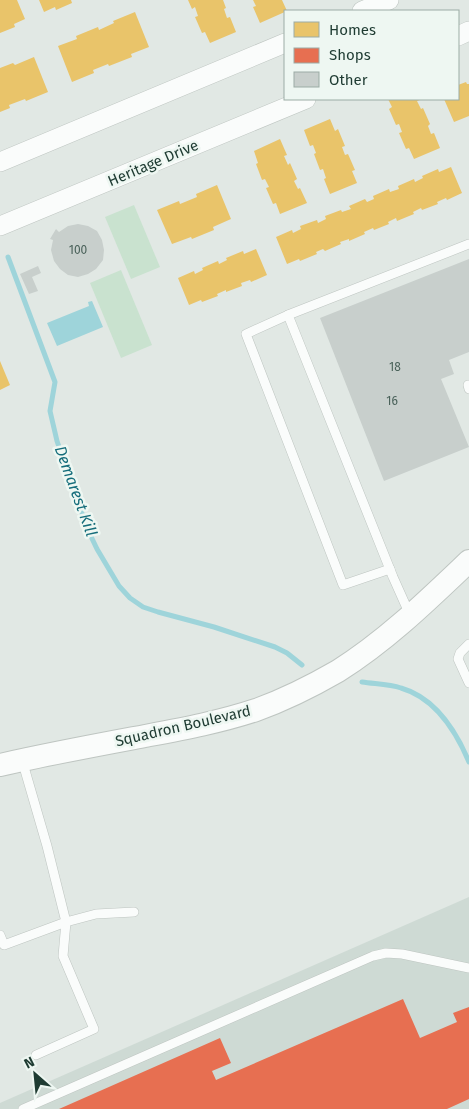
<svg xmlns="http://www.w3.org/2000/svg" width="469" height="1109" font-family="'Fira Sans',sans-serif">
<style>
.built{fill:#cedad4}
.green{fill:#c9e2cf}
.water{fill:#9ed4da}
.homes{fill:#e9c46a}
.shops{fill:#e76f51}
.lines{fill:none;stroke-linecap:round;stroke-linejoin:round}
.stream{stroke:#9ed4da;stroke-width:5}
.building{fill:#c8cfcc}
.service-casing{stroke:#bec5c1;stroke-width:10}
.minor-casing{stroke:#bec5c1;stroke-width:20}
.tertiary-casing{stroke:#bec5c1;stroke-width:24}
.service{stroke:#fafcfb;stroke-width:9}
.minor{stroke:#fafcfb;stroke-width:19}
.tertiary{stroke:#fafcfb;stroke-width:22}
.labels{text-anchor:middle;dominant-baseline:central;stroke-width:5;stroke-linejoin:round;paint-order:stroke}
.number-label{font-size:12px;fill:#496159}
.street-label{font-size:15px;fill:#1e3b32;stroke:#eef7f2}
.water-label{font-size:16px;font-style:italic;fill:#156d7b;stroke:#eef7f2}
</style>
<rect width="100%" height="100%" fill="#e1e8e4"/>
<path class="built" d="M469,897v212h-469v-6z"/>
<g class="green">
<path d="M134,205l26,62 -29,12 -26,-62z"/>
<path d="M121,270l31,75 -31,13 -31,-75z"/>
</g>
<path class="water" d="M92,301l11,26 -46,19 -10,-23 42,-17 -1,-4z"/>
<g class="homes">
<path d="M0,0h17l8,19 -11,5 1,3 -15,6z"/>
<path d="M39,0h32l1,3 -16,7 -1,-3 -11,5z"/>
<path d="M188,0h35l3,8 -2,1 3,9 3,-1 6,15 -26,11 -5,-11 -3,1 -7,-16 3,-1 -3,-9 -3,2z"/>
<path d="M253,0h29l5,11 -27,12 -7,-16 3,-1z"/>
<path d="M135,12l14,35 -18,7 1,3 -23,9 -1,-2 -15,6 1,3 -22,9 -14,-36 19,-7 -1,-3 22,-9 1,3 15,-7 -1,-2z"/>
<path d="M34,57l14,35 -22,9 -1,-2 -16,6 1,3 -10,4v-44l13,-5 2,2z"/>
<path d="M466,82l1,2h2v32l-15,6 -10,-23h14v-14z"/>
<path d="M388,99h35l-6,2 4,8 2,-1 7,16 -2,2 3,8 3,-1 6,15 -26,11 -5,-11 -3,1 -7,-16 3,-1 -3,-8 -3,1 -7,-16 3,-2z"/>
<path d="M330,119l5,12 3,-2 7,17 -3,1 3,8 3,-1 7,16 -3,1 5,12 -27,11 -6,-15 2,-1 -3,-9 -3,1 -6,-16 2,-1 -3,-8 -3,1 -6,-16z"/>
<path d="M280,139l7,16 -3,1 4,9 2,-2 7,16 -3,2 4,8 2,-1 7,15 -27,11 -4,-11 -3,1 -7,-16 3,-1 -4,-8 -3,1 -6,-16 2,-1 -4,-12z"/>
<path d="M451,167l11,26 -15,7 -1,-2 -9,4 1,2 -16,6 -1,-2 -8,4 1,2 -17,7 -1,-3 -8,4 1,2 -15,6 -1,-2 -9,4 1,2 -16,7v-2l-9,3 1,2 -16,7 -2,-2 -7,3 1,2 -17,7 -1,-2 -12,5 -11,-27 16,-7 1,3 8,-4 -1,-3 17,-6 1,3 8,-4 -1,-3 16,-6 1,2 9,-3 -2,-3 16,-7 2,3 7,-3 -1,-3 16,-7 1,3 9,-3 -1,-3 16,-7 1,3 8,-4 -1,-2 16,-7 1,3z"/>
<path d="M217,185l14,34 -18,8 1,3 -22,9 -1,-2 -19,7 -15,-34 22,-9 1,3 17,-7 -1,-3z"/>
<path d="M256,249l11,26 -16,7 -1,-2 -9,3 1,3 -16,6v-2l-9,4 1,2 -16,6 -1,-2 -12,5 -11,-27 16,-7 1,3 8,-4 -1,-2 16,-7 1,3 8,-4 -1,-2 17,-7 1,3z"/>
<path d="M0,361l10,24 -10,5z"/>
</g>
<path class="shops" d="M403,999l17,39 37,-16 -4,-9 16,-6v92l-22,10h-388l161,-71 11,25 -19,8 4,9z"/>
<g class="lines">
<g class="stream">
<path d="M8,257l47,125 -5,29 7,30 30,87 10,21 22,37 11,12 13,9 15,5 56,15 61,20 12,6 15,12"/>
<path d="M362,682c13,2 27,2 39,6 35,10 55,43 68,74"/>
</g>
</g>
<g class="building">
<path d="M78,224l10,2 9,5 5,9 2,10 -1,10 -7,9 -8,5 -10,3 -10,-2 -8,-6 -6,-8 -3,-11 2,-10 -3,-1 6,-10 3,3 9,-6z"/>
<path d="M469,259v93l-20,8 5,14 -13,5 28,68 -85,34 -64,-163z"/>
<path d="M38,266l3,7 -9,4 6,14 -9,3 -9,-20z"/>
</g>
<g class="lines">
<defs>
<g id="service">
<path d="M288,315l-42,19 97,251 47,-16"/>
<path d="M469,385h-1l1,4"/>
<path d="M410,615l-17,-38 -105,-262 181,-71"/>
<path d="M469,644l-9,9 -2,6 11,24"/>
<path d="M22,760l25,86 19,76 -3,34 31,73 -58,26"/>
<path d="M0,935l4,10 62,-23 30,-8 38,-2"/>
<path d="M23,1109l350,-153 13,-3 16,1 67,14"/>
</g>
<g id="minor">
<path d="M362,11l27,-11"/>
<path d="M458,36l11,-5"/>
<path d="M0,162l285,-119"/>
<path d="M0,226l306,-127"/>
</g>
<path id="tertiary" d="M0,765c48,-11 97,-20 145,-29 37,-7 75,-14 111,-26 28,-10 56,-24 82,-39 48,-30 90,-71 131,-110"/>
</defs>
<use href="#service" class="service-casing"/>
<use href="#minor" class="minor-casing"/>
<use href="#tertiary" class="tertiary-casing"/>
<use href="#service" class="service"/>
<use href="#minor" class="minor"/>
<use href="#tertiary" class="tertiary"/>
</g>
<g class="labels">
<g class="number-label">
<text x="78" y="250">100</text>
<text x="395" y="367">18</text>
<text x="392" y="401">16</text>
</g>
<g class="street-label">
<text transform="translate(153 163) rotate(-23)">Heritage Drive</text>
<text transform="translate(183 726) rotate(-13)">Squadron Boulevard</text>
</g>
<g class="water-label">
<text transform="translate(76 491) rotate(70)">Demarest Kill</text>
</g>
</g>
<rect x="284" y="10" width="175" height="90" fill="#eef7f2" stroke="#9baca5"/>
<rect x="294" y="22" width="25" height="15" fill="#e9c46a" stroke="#9baca5"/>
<text x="329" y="35" font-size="15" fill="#1e3b32">Homes</text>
<rect x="294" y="48" width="25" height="15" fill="#e76f51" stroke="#9baca5"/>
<text x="329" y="60" font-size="15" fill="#1e3b32">Shops</text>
<rect x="294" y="72" width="25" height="15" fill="#c8cfcc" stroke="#9baca5"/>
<text x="329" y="85" font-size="15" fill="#1e3b32">Other</text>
<g transform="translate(35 1074) rotate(333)" stroke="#eef7f2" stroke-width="4" paint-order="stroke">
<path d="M0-4L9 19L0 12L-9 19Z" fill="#1e3b32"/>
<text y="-8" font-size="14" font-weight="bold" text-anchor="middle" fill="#1e3b32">N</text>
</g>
</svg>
